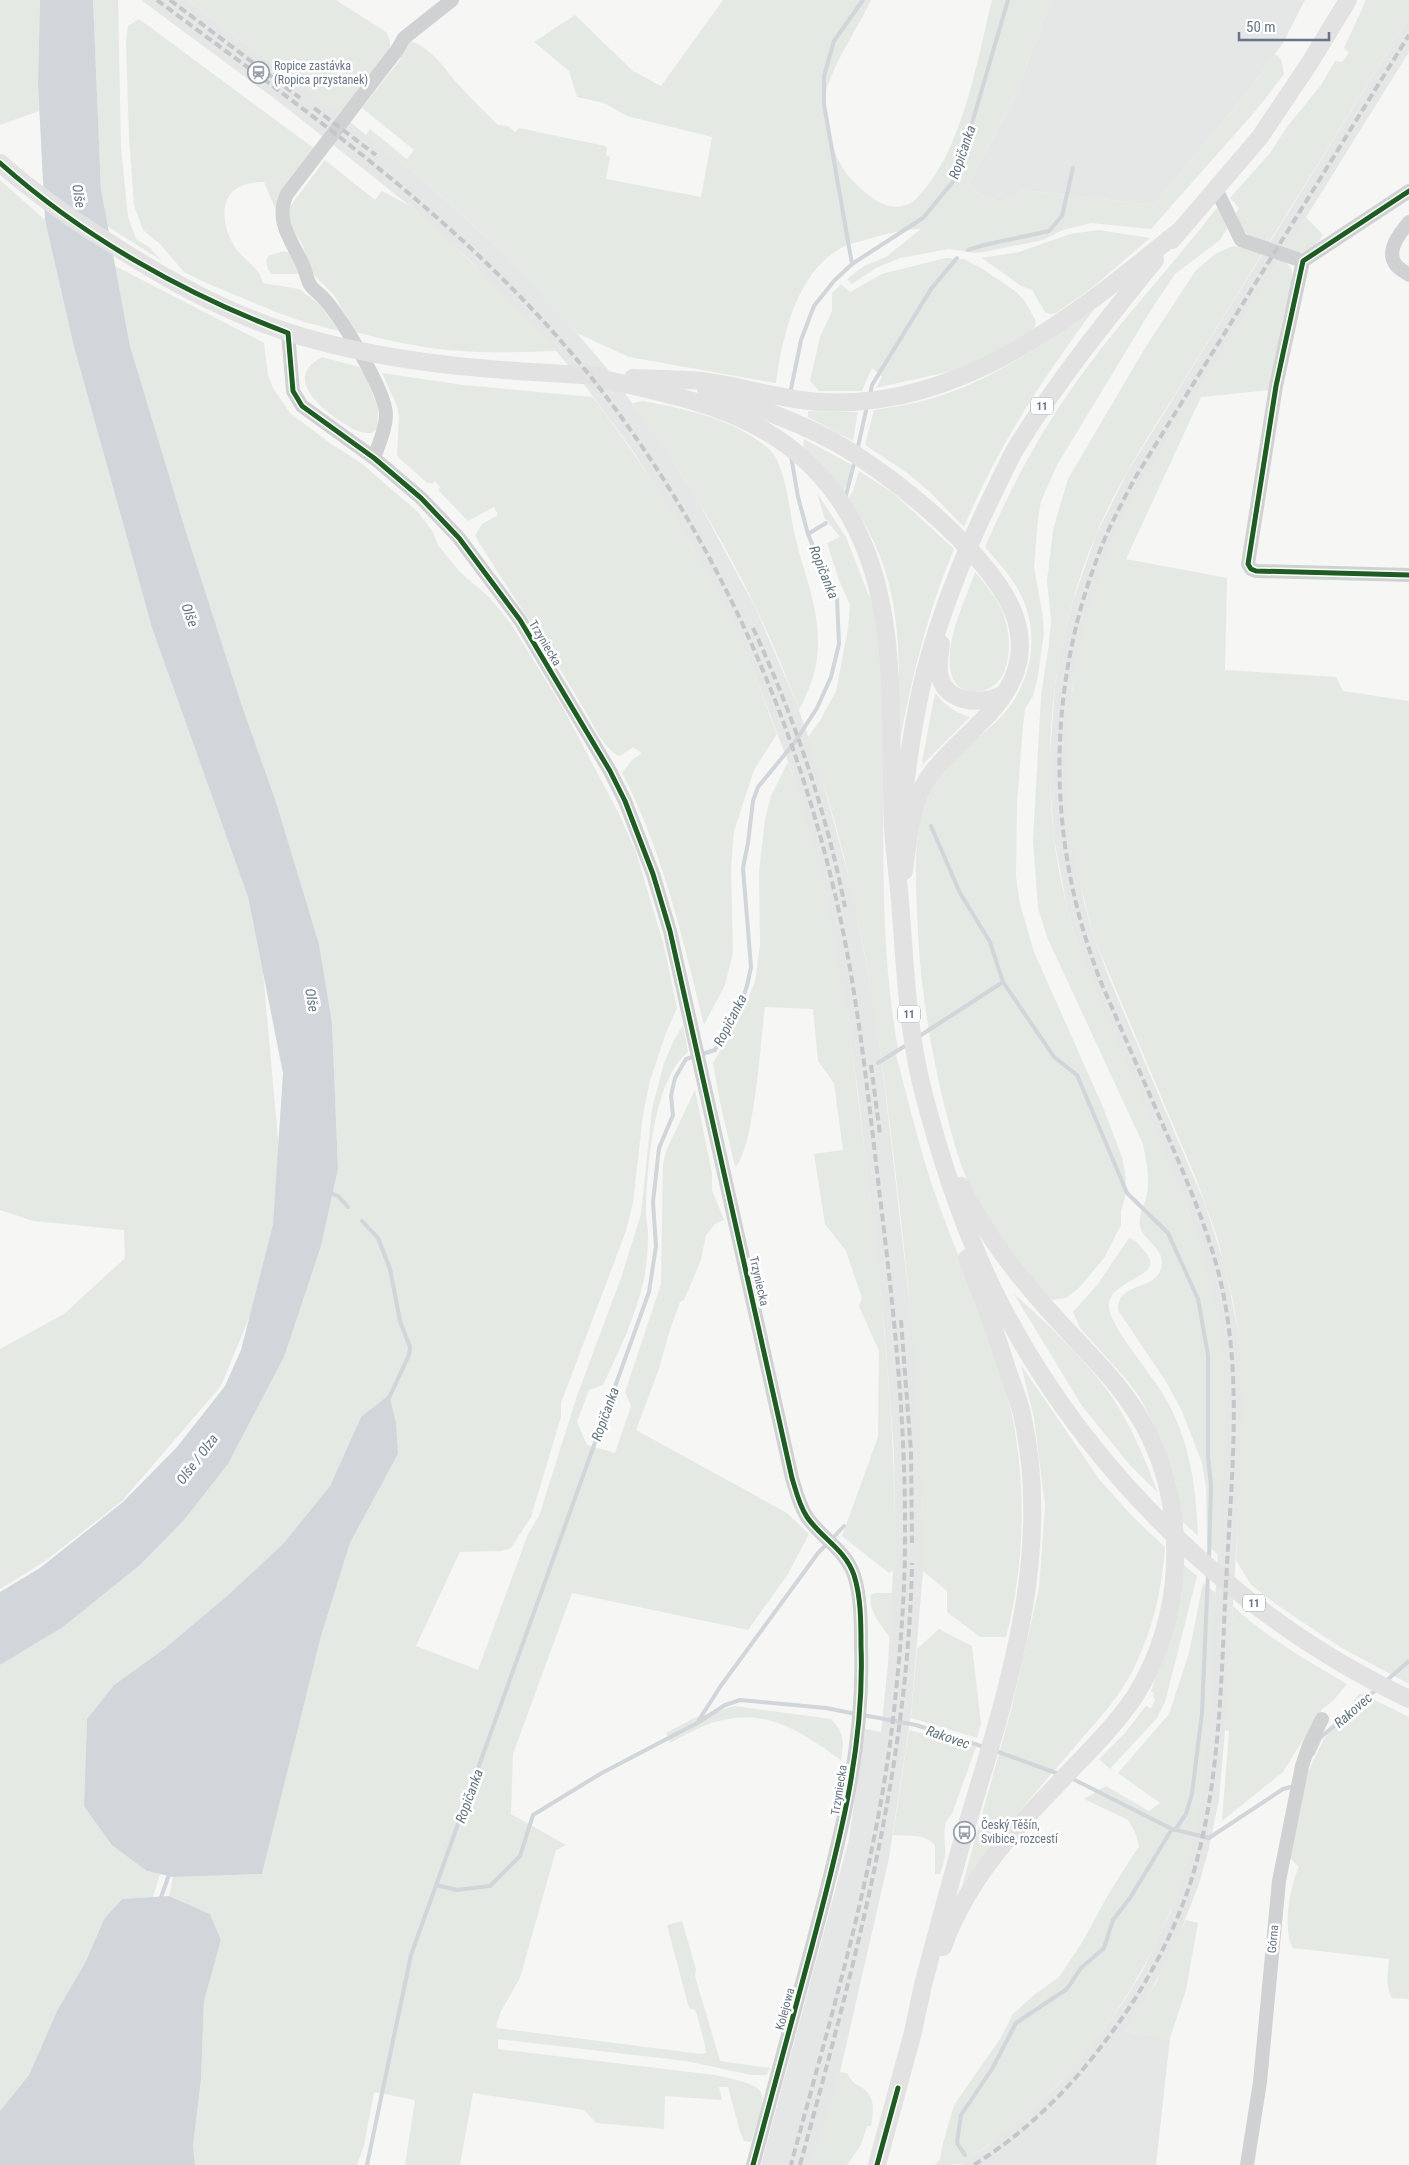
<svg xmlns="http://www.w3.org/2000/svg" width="1409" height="2165" font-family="'Roboto Condensed',sans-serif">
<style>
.built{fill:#e5e6e6}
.green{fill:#e5e9e3}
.water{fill:#d0d6da}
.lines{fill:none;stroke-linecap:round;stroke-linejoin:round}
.stream{stroke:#d0d6da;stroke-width:4}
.minor{stroke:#d0d1d2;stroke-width:14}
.major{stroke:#e2e2e3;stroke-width:18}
.rail{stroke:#c5c6c7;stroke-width:4;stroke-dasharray:8 4;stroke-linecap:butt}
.cycleway-casing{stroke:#fff;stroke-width:8}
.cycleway{stroke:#1b5e20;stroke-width:5}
.labels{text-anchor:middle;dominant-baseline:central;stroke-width:5;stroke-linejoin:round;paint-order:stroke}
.shield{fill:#fff;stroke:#939eaa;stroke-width:1}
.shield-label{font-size:11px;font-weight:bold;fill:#657486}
.poi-label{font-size:12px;fill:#657486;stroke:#fff;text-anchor:start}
.street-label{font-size:12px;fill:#657486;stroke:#fff}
.water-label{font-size:14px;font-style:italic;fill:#617682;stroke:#fff}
</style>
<rect width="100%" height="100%" fill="#f6f6f5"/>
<g class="built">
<path d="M141,0h46l168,126 73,58 61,56 62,63 55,64 26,36 24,32 42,66 58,108 40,93 22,62 35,129 21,113 11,83 28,243 9,120 1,79v40l-12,143 -22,144 -51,223 -25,84h-52l88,-326 16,-110 16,3 7,-68 7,-133 -1,-78 -9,-118 -27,-243 -12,-82 -20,-111 -34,-127 -40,-105 -21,-46 -38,-73 -60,-97 -49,-67 -28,-33 -86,-91 -60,-54 -127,-101z"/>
<path d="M1050,0h255l-22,43 -40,55 -89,107 -130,-15 -23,12 -19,-6 -13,-13 47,-88z"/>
<path d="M1409,18v34l-243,390 -41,72 -26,64 -20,73 -7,38 -5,79 5,68 12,67 10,35 16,42 95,224 20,63 14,69 3,39v73l-15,259 -8,93 -11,52 -9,32 -26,67 -34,60 -14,20 45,7 -14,127h-196l28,-19 45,-37 24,-23 47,-57 20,-28 18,-29 28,-59 21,-65 10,-51 8,-91 15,-259v-71l-3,-38 -14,-67 -19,-61 -95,-223 -16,-43 -10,-37 -13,-69 -5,-70 6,-81 6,-40 11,-43 24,-69 31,-62z"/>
</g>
<g class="green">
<path d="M0,0h40l-2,84 1,27 -39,14z"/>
<path d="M93,0h25l3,147 7,70 8,22 13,8 13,14 -55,-35 -6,-36z"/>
<path d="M187,0h149l50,32c5,8 5,13 2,22l-47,62z"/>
<path d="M723,0h148c-15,32 -37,61 -46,95 -2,8 1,18 2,26 6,36 17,57 47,78 12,9 31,11 42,0 47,-48 60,-135 76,-199h58l-34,95 -47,88 13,13 19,6 23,-12 130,15 89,-107 32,-44 6,5 3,15 -26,34 -107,121 -60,-6 -28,7 -20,10 -59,12 -9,1 -26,-4 -49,9 -24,10 -24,16 -5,-5 17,-13 22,-9 35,-28c-19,0 -35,5 -53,10 -8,3 -18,4 -25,8 -46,23 -61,90 -67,136l-147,-26 -52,-24 -88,-93 -61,-56 -62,-49 4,-6 37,30 7,-9 -52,-42 38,-48 1,-6 8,-14c25,10 32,25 48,43 13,15 27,28 41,42l10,1 7,6 4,-4 86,18 2,2 -1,7 4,2 -4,22 95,18 11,-60 -85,-21 -23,-13 -27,-6 -8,-26 -35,-29 41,-27 58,56 28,15z"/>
<path d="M1366,0h43v18l-141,226c-21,-7 -24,-10 -32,-31l3,-5 -9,-10 40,-45 17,-26 34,-42 14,-24 7,1 7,-9 -5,-5z"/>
<path d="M139,19l176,130 -39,62 -12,-29c-7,0 -17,1 -23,4 -26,12 -17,46 -4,64 9,12 23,18 26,33l36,6 20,15 20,27 -35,-9 -28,-10 -72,-30 -20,-10 -24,-28 -17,-14 -9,-25 -5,-67 -3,-97 2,-15z"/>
<path d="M325,160l50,40 7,-9 28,15 27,23 62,60 57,62c-48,2 -96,3 -143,-6 -19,-3 -38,-8 -57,-13l-22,-37 -23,-23 -9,-29 -12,-15 -2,-19z"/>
<path d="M0,180l45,40 28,123 79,285 96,269 15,75 23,256 -65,158 -99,115 -78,61 -44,27v-240l64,-35 61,-56 -1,-28 -91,-9 -33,-11z"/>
<path d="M1221,208l9,16 -10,16 -45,34 -24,36 -94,155 -16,36 -3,19 -4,47 8,44 2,23 -7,47 -4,15 -8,13 -2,16 -6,78 -1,74 4,27 14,48 69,155 19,50 4,21 -1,20 -4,13v14l-17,33 -25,30 -13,10 -14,2c-30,-29 -57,-63 -76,-100 -16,-32 -25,-67 -33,-100 -15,-63 -24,-124 -26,-188 -1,-33 -4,-69 6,-101 15,-46 40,-59 73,-89 39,-37 48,-98 16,-142 -8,-12 -18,-22 -27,-33 25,-58 55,-115 92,-166 43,-60 94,-114 139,-172z"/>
<path d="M1306,217l17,18c-11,15 -17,22 -37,14z"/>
<path d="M1099,230l51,8 -57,49 -37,26 -6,1 -5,-2 -13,-22 -11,-4 -39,-28 37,-6 51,-18z"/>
<path d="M1233,246l30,6c-29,48 -59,96 -89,144 -23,36 -46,72 -65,110 -50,102 -68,219 -55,331 4,36 13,72 23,107 23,58 48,116 73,174 31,71 60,141 71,218 9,72 1,147 -3,219l-11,-10 -1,-57 -4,-25 -10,-26 -11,-28 -16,-29 -47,-70c-1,-28 34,-19 42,-39 8,-18 -10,-27 -18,-39 -6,-11 1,-24 4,-34 5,-18 0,-37 -3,-54l-96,-207 -9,-29 -5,-67 8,-145 8,-52 2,-24 -4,-39 6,-51 15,-51 77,-131 51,-78 21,-17z"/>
<path d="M284,251l5,2 11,17 -1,4h-27l-4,-4 -2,-10 4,-5z"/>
<path d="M945,258l19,1 17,9 34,23 9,9 12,21 -1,6 -5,5 -45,25 -29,13 -80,18 6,-11 -10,-9 -10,23h-43l-9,-10 10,-44 12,-26v-18l9,-9 9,8 32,-18z"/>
<path d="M1280,259c9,5 13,10 13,20l-12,48 2,6 -14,57 -68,7 -75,162 101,19 -2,92 111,7 7,14 66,10v983l-69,-37 -60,-40 -29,-22 -15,-25 6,-153 -3,-71 -6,-35 -16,-64 -20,-56 -103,-243c-9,-34 -18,-69 -23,-103 -13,-108 6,-223 54,-321 19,-38 43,-75 65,-111 30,-48 60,-96 90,-144z"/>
<path d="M115,266l149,77 4,32 5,13 17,25 40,30 31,20 57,49 15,20 5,13 22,27 29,25 22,27 52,84 56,106 17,38 28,94 13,62 -11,25 -16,48 -7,33 -10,89 -7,28 -65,172v14l-30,100 -20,31 -10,3 -41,1 -44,94 62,24 50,-136 11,-18 38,-120 45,-121 19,-61 11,-105 12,-46 10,-23 9,-15 5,27c-36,29 -41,119 -42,162 0,7 2,13 2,19 0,15 -1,31 -4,46 -8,37 -25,72 -41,106l-14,5 -12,32 10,23 28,8 16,-47 -6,-14 36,-108 2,-120 3,-13 29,-61 17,83v17l12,30 -8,3 -10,12 -5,25 -17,40 -4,2 -11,31 -10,36 -23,61 151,83 22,21 -21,40 -40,56 -176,-37 -59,161 -2,60 55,31 -10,5 -36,128 -20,35 -4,13 1,2 204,26 5,-1 -1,-8 -8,-30 -2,-5 -6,-2 -22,-83 15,-4 14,48 -1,7 25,85 50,7 -3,7h-16l-65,-14 -188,-22v10l217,26c58,13 53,12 36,67l-7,-1 -4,-9 -12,-45h-9l3,13 -57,-4 -1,33 -68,-6 -12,-13 -111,-17 -13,72h-55l10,-65 -41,-8 -10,54 -7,19h-162l-2,-19 8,-66 3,-79 17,-61 -11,-26 -41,-18 4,-19 89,-3 59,-238 29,-93 48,-89 -37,-37 -31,69 -47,58 -56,52 -63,53 -50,36 -27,34 -3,87 63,65 13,3 -7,23 -31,2 -18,20 -18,42 -29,50 -28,64 -29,36v-446l63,-38 77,-62 44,-45 44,-56 56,-107 37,-111 17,-77 -6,-146 -13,-79 -43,-142 -35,-99 -55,-171 -56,-186z"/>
<path d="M1095,308c-51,69 -98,139 -131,219l-33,-34 -25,-21 -41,-27 9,-35c17,-3 35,-5 53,-10 61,-17 117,-55 168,-92z"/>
<path d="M322,357l37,10 6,8 13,32 -1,22 -6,4c-15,1 -26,-9 -38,-17 -21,-16 -45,-41 -11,-59z"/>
<path d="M382,373l81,12 130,12c63,84 118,173 159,270 9,23 16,45 25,67l-23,36 -20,61 -3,37 2,85 -8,32 -21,40c-21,-85 -41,-174 -82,-252l10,-13 10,-7 -9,-6 -13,9c-14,-4 -27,-32 -35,-45 -33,-58 -71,-113 -107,-170l-3,-6 7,-11 16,-9 -4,-8 -26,14 -30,-31 2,-3 -5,-6 -3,3 -6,-2 -29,-26 2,-39 -2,-11z"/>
<path d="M643,401c43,8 91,18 126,48 15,12 21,60 24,78 8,40 25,74 25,115 0,26 -7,45 -19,68 -40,-110 -98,-213 -167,-307z"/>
<path d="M808,411l50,1 -5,29 -45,-24z"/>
<path d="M804,439l48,26 -4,17 -5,10 -40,-44z"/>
<path d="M859,471l34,22 61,56c-27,64 -42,129 -55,196 0,-90 7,-169 -51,-246l5,-8z"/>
<path d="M817,493l29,44 23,59 5,4c3,26 8,53 9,79 3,124 -7,247 15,370l-2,6c11,41 21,83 34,124 22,66 52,129 72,196 25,83 26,179 4,262h-26l-33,-25v-21l-24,-20c1,-135 -12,-269 -28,-403 -17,-146 -37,-292 -87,-431l13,-18 15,-28 12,-62 2,-24 -11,-25 -12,-37 13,-6 -16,-20z"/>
<path d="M975,572c10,12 22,26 28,41 7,18 9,45 -1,63 -14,24 -50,21 -52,-9 -3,-31 15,-66 25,-95z"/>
<path d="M935,693c10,12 20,20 35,24l-46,46 -2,-1z"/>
<path d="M788,762c46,129 62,267 78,402 16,135 31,269 29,405l-6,4 -47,-37 36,-99 1,-86 -20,-45 3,-8 -16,-47 -21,-27 -11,-70 29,-4 -9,-67 -16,-22 -5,-52 -48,-2c-4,29 -11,145 -30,160l-15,-65 -7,-39 25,-42 17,-39 5,-37 -1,-73 6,-53 6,-23z"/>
<path d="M1129,1238c8,2 11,8 17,15 23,28 -53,25 -34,65 12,25 32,47 47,70 30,45 37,95 39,148l-16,-15 -5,-35 -5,-18 -20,-47 -13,-25 -13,-17 -46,-51 -7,-16 25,-28z"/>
<path d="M1014,1294c33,29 79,73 102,109 18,29 30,59 42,90l-29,-29 -47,-58z"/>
<path d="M1021,1365l78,114 34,38 32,30c-3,43 -12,82 -31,121 -15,31 -40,56 -62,82 -38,44 -77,88 -110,136l50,-179 27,-119 6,-82 -11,-88z"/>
<path d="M1184,1565l13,11 -32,126 -8,16 -47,51 -11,-10 25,-25 22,-28 5,2 4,-8 -2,-4 1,-3 -3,-1 30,-94z"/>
<path d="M1203,1583l13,10c-3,68 -6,136 -15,204 -16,117 -77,222 -160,305 -19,19 -42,36 -65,52 -4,3 -10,8 -15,10 -7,1 -19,1 -26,1l5,-6 3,-16 11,-38 46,-66 13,-25 21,-19 25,-18 24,-36 26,-48 30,-47 -3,-12 -8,-14 -44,-21 22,-13 43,25 11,-8 -42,-30 51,-59 20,-61z"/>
<path d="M875,1593h18l-3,45c-8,-12 -22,-27 -19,-43z"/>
<path d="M1233,1606c34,32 75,55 114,78l-14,17 -11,8 -39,63 -61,49 7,-90 -4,-1z"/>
<path d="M939,1629l33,17 9,78 -4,14 -66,-20 6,-69z"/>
<path d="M1360,1693l49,24v282l-17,-1c-7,-11 -4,-26 -3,-39l-96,-11c-11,-17 -3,-63 6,-81l-9,-9 13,-76 21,-43z"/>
<path d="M734,1706l97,13c14,16 13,21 10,41 -41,-28 -72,-53 -126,-38 -15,4 -31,14 -45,21l-4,-10 28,-15z"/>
<path d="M909,1730l67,17 -24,67c-12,11 -6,25 -7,40 0,7 -3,13 -5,20h-5v-29c-11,-12 -26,-8 -42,-10z"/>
<path d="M1186,1920l12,3 -12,67 -16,48 -45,-7 32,-50z"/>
<path d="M840,2072l7,1c5,10 9,11 17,16 12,10 9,24 7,37h-4l-6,19 -14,20h-34z"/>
</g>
<g class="water">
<path d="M40,0h53l8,190 29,156 56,186 55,171 35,99 43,142 13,79 6,146 -17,77 -37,111 -56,107 -44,56 -44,45 -77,62 -63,38v-73l40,-24 83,-66 54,-55 48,-61 16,-36 32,-125 10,-152 -35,-176 -96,-269 -79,-285 -28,-123 -7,-136z"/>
<path d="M389,1395l7,28 2,31 -48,89 -29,93 -59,238 -89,3 -26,-6 -35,-26 -28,-39 3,-87 27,-34 50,-36 63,-53 56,-52 47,-58 31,-69z"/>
<path d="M169,1896l41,18 11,26 -17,61 -3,79 -8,66 2,19h-195v-54l29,-36 28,-64 29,-50 18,-42 18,-20z"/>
</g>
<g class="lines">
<g class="stream">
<path d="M968,250l16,-5 65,-14 13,-15 11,-48"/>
<path d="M852,264l-28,-160v-28l10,-35 29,-41"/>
<path d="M790,394l11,-54 13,-34 20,-25 18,-17 71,-46 33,-40 52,-178"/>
<path d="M870,395l2,-10 59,-96 26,-31"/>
<path d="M857,451l10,-45"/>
<path d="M845,499l10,-39"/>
<path d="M808,534l18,-11"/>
<path d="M931,826l29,67 30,49 13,40 51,75 23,18 50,118 41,40 30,66 10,56v101l3,30 -2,72"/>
<path d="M918,1037l85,-55"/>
<path d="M878,1063l30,-19"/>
<path d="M330,1193l8,3 10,11"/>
<path d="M362,1221l16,17 12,31 10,52 10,26 -1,8 -21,45"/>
<path d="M832,1539l12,-13"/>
<path d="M1386,1681l23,-20"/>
<path d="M863,1715l53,10 68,22"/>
<path d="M699,1720l21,-33 98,-134 9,-9"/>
<path d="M993,1750l66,24"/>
<path d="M1313,1754l7,-16 57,-49"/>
<path d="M1071,1778l101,51 37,9 74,-49 12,-3"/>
<path d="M1175,1830l11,-16 6,-20 10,-81 6,-140"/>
<path d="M436,1885l21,5 33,-4 30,-30 13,-41 67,-41 99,-52 26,-17 15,-5 86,8 30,6"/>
<path d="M160,1900l10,-28"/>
<path d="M965,2155l-8,-12 4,-28 31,-46 24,-46 51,-34 14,-21 23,-20 9,-28 17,-22 42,-69"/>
<path d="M367,2165l44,-210 238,-663 7,-46 -3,-44 6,-54 14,-33 -2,-19 4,-18 11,-19 29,-9 25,-44 7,-20 4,-19 -8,-99 5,-25 5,-42 5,-14 37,-45 22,-34 14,-31 8,-33 -2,-45 -9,-16 -20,-49 -10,-37 -7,-41"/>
</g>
<g class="minor">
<path d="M1216,189l25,51 62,21"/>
<path d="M1409,191l-106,70 -27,125 -28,178 3,5 5,2 153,4"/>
<path d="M1409,222c-9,11 -24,29 -13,43 3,4 9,7 13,10"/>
<path d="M288,333l5,58 9,15 72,52 47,40 38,40 61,82 90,151 15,30 28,73 17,57 122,547c4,13 7,27 15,39 14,21 38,32 47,58 7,22 7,48 7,71 4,102 -23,202 -49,300 -19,73 -39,146 -59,219"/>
<path d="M374,458c5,-15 12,-29 12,-44 -1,-24 -44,-95 -61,-114 -4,-5 -10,-9 -14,-14 -4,-5 -5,-14 -8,-21 -11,-24 -29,-44 -16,-71l110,-144 7,-12 48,-38"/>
<path d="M1247,2165l13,-83 19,-201 23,-115 7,-21 13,-26"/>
</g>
<g class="major">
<path d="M0,163c34,30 72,56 110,80 66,43 135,80 212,99 91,24 185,29 278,34"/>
<path d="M1172,240l88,-103 49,-73 39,-64"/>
<path d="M590,376c93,22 185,34 246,119 68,93 52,221 57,330 1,25 5,51 7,76 5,62 7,125 22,186 18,71 41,142 74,208 86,172 239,322 413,404"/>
<path d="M633,378c23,1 46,1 69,3 40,5 78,19 119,21 140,8 255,-87 357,-170"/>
<path d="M706,393c44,11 87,27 127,48 56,31 173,123 185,187 3,14 2,31 -3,45 -16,44 -61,67 -86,104 -19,27 -21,63 -25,94"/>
<path d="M941,644c-1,9 -3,19 -2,28 4,31 41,34 63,23"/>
<path d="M901,818c6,-49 12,-98 24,-146 16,-61 41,-123 69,-180 7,-14 14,-30 22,-44 41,-67 90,-127 139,-188"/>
<path d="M943,1947c21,-61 67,-114 111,-159 28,-30 58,-58 81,-92 24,-38 38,-84 40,-129 2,-46 -6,-91 -26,-132 -24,-49 -61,-81 -96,-120 -37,-41 -67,-80 -92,-129"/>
<path d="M877,2165l36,-133 10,-47c14,-53 28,-105 43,-157 40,-133 88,-274 56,-414 -3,-13 -8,-26 -13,-39 -12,-40 -27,-79 -42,-117"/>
</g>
<g class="rail">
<path d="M157,0c154,115 313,225 434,377 120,152 200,329 244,517 23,99 33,202 45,303 14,114 26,228 25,343 0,57 -5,114 -11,171 -17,155 -63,304 -103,454"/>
<path d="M170,0l130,98"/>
<path d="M314,108l62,47"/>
<path d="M753,628c41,89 73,182 92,279"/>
<path d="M871,1065l9,69"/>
<path d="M901,1320l10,132 1,91"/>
<path d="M800,2165c54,-199 108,-394 112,-602"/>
<path d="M974,2165c49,-31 91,-71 126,-117 40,-51 71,-106 91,-167 31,-100 30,-213 36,-316 5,-94 15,-189 -6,-282 -11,-47 -30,-93 -49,-137 -23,-53 -46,-106 -69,-159 -58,-143 -58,-301 0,-444 9,-22 21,-44 32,-65l274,-443"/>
</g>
<defs>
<g id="cycleway">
<path d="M0,163c83,74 184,131 288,170l5,58 9,15 72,52 47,40 38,40 61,82 90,151 15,30 28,73 17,57 122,547c4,13 7,27 15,39 14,21 38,32 47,58 7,22 7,48 7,71 4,102 -23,202 -49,300 -19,73 -39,146 -59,219"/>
<path d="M1409,191l-106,70 -27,125 -28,178 3,5 5,2 153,4"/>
<path d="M877,2165l21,-77"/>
</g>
</defs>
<use href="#cycleway" class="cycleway-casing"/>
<use href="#cycleway" class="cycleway"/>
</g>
<defs>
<symbol id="station-ring" viewBox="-11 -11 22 22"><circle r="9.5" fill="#fff" stroke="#98a2ad" stroke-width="1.5"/><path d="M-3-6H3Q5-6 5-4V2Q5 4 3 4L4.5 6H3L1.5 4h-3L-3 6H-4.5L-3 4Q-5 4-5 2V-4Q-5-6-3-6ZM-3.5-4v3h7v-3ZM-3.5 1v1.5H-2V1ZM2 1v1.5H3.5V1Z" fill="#98a2ad"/></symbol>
<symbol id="bus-ring" viewBox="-11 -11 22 22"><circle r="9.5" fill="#fff" stroke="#98a2ad" stroke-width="1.5"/><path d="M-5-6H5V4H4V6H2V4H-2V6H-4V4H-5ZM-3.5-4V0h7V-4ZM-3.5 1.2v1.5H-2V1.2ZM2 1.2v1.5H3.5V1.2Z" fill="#98a2ad"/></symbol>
</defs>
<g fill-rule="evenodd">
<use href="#station-ring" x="246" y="60" width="25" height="25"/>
<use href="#bus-ring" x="952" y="1820" width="25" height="25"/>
</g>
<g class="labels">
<g class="shield">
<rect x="1031" y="397.5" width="22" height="17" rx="4"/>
<rect x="898" y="1005.5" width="22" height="17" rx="4"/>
<rect x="1243" y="1594.5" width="22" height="17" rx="4"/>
</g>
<g class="shield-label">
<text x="1042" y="406">11</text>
<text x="909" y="1014">11</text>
<text x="1254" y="1603">11</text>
</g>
<g class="poi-label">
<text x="274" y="66">Ropice zastávka<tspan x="274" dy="14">(Ropica przystanek)</tspan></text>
<text x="981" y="1825">Český Těšín,<tspan x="981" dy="14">Svibice, rozcestí</tspan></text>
</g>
<g class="street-label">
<text transform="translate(545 643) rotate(59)">Trzyniecka</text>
<text transform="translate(759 1281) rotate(77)">Trzyniecka</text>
<text transform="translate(839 1790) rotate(-81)">Trzyniecka</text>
<text transform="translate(1273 1939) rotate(-85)">Górna</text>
<text transform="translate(785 2009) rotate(-75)">Kolejowa</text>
</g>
<g class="water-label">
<text transform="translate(962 152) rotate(-71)">Ropičanka</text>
<text transform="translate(79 196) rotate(81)">Olše</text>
<text transform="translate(824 572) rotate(68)">Ropičanka</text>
<text transform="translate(190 615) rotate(70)">Olše</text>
<text transform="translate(312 1000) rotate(80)">Olše</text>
<text transform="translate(730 1020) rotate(-63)">Ropičanka</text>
<text transform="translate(605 1414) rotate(-70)">Ropičanka</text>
<text transform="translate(197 1459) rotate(-53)">Olše / Olza</text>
<text transform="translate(1353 1710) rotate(-41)">Rakovec</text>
<text transform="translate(948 1737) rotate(19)">Rakovec</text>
<text transform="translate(469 1796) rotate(-70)">Ropičanka</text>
</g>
</g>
<path d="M1239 32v8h90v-8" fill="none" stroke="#657486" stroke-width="2.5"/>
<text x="1246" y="32" font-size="15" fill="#657486" stroke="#ffffff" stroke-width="4" paint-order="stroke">50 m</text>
</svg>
